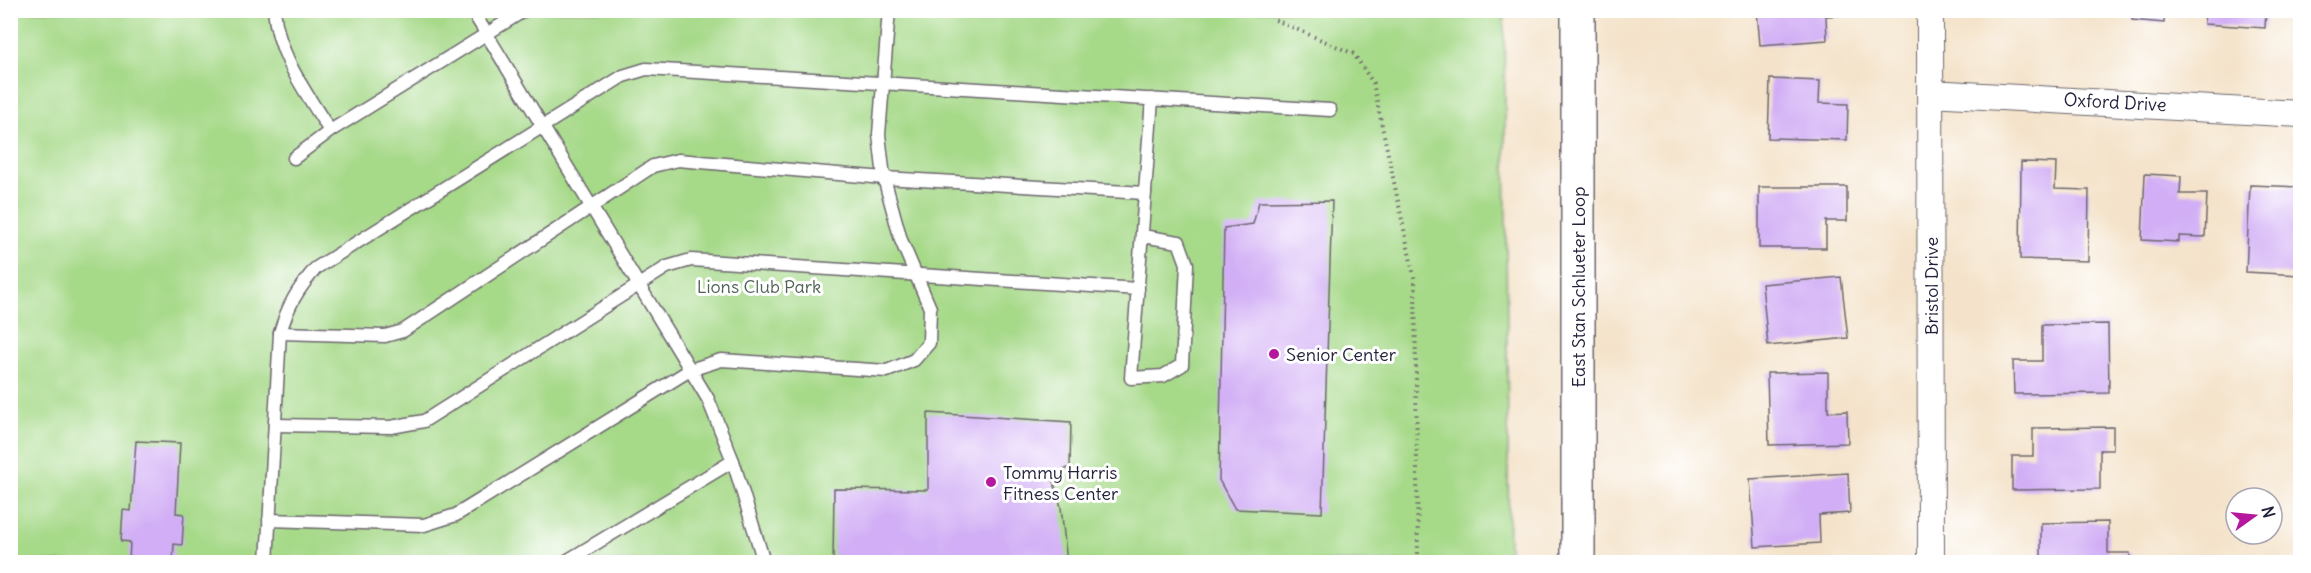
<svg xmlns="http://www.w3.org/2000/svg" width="2311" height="573" font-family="Delius,sans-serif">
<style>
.green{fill:#a6d988;stroke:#647e62;stroke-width:1.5}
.building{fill:#d1aef5}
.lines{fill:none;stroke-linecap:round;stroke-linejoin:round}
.lane-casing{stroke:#6c666d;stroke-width:15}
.street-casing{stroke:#6c666d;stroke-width:28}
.secondary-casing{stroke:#6c666d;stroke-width:36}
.path{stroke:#6c666d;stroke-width:4;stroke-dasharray:1.5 4.5;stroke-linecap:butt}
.lane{stroke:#fff;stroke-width:12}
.street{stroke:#fff;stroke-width:26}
.secondary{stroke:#fff;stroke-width:33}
.poi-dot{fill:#b5179e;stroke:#fff;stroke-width:2}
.labels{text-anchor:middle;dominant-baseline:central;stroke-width:6;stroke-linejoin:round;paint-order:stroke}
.street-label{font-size:18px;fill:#22223b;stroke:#fff}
.park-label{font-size:18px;fill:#506256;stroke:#fff}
.poi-label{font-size:18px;fill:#22223b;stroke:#fff;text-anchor:start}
</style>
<rect width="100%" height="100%" fill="#fff"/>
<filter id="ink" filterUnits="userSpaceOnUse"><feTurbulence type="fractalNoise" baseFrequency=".0167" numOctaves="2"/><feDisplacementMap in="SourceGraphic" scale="12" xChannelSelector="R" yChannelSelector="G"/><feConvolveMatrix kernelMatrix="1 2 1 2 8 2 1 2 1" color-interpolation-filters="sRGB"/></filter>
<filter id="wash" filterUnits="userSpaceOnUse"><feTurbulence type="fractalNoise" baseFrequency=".008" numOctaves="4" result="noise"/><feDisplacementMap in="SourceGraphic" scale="24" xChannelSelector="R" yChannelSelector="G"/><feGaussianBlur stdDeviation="1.35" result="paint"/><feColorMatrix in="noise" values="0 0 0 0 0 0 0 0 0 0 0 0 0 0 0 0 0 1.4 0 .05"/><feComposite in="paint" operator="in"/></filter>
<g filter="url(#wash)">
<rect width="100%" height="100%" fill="#f4e3ca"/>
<path class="green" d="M10,11h1494l5,551h-1498z"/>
<g id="blocks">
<g class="building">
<path d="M1757,10h90l1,5 -22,1 1,24 -67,5z"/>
<path d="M2044,10h34l-1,7 -34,-2z"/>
<path d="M2133,10h32l-1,13 -32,-3z"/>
<path d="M2205,10h61l-1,18 -61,-4z"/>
<path d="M1770,79l50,2 -1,22 29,1 -1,36 -79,-2z"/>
<path d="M2021,162l35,1 -1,26 34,1 -1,71 -68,-2z"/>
<path d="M2145,174l36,2 -1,18h27l-2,43 -26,-1v6l-37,-2z"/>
<path d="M2250,185l50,2v88l-54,-3z"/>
<path d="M1759,187h88v34h-21v27h-67z"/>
<path d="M1332,201l-10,312 -87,-4 -16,-29 5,-252 29,-4 6,-22z"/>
<path d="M1841,277l7,61 -80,8 -6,-62z"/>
<path d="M2108,324l1,69 -95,1 -1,-33h29v-36z"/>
<path d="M1828,372v40l19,-1 1,32 -79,2 -2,-72z"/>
<path d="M928,413l143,9 -1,45 -18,9 9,31 6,55h-234l1,-73 94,1z"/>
<path d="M2113,427v23h-13v39l-88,1v-34h21v-28z"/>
<path d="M136,441l44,2 -4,70 8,1 -2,31 -8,-1 -1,18h-44l1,-20 -9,-1 2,-31 8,1z"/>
<path d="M1848,473l2,40 -31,2 1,28 -65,4 -5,-68z"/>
<path d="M2108,522v31h22v9h-118v-4h29v-35z"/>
</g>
</g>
</g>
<g filter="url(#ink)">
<use href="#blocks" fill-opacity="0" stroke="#6c666d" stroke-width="1.5"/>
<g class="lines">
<defs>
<g id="lane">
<path d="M274,10c4,46 33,84 56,121"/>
<path d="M472,10l236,389 25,62 31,101"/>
<path d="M294,158l36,-27 195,-121"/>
<path d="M1142,236l37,6 8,22 -5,101 -19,11 -32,2 21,-279"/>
<path d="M280,333l105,3 18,-5 250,-165 25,-6 206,18 261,15"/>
<path d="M275,425l116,2 33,-6 243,-154 24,-7 447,29"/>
<path d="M269,520l155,5 32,-10 234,-145 31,-10 166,11 27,-11 15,-17 1,-35 -29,-68 -17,-62 -5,-44 10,-124"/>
<path d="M267,562l13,-229c8,-28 17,-43 36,-65l307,-192 23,-7 684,41"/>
<path d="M565,562l168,-101"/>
</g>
<g id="street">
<path d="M1930,10l1,552"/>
<path d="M1930,93l370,21"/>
</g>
<path id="secondary" d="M1578,562v-552"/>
</defs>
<use href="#lane" class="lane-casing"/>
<use href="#street" class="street-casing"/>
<use href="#secondary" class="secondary-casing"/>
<path class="path" d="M1270,10l3,9 81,35 19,29 42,198 3,281"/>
<use href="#lane" class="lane"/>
<use href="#street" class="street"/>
<use href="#secondary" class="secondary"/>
</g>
</g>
<g class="poi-dot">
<circle cx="1274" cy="354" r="6"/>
<circle cx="991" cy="482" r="6"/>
</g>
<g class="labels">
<g class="street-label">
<text transform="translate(2115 102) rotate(3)">Oxford Drive</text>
<text transform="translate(1931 286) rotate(-90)">Bristol Drive</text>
<text transform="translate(1578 287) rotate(-90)">East Stan Schlueter Loop</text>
</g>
<g class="park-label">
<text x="759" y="286">Lions Club Park</text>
</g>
<g class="poi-label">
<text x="1286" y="354">Senior Center</text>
<text x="1003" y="472">Tommy Harris<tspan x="1003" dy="21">Fitness Center</tspan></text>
</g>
</g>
<rect width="2311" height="573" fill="none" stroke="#fff" stroke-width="36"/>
<g transform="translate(2254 516) rotate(75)"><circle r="28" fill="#ffffff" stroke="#a7a7b1" stroke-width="1.5"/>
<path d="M0-4.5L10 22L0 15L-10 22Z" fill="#b5179e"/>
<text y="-9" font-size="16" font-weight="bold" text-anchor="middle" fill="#22223b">N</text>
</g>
</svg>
